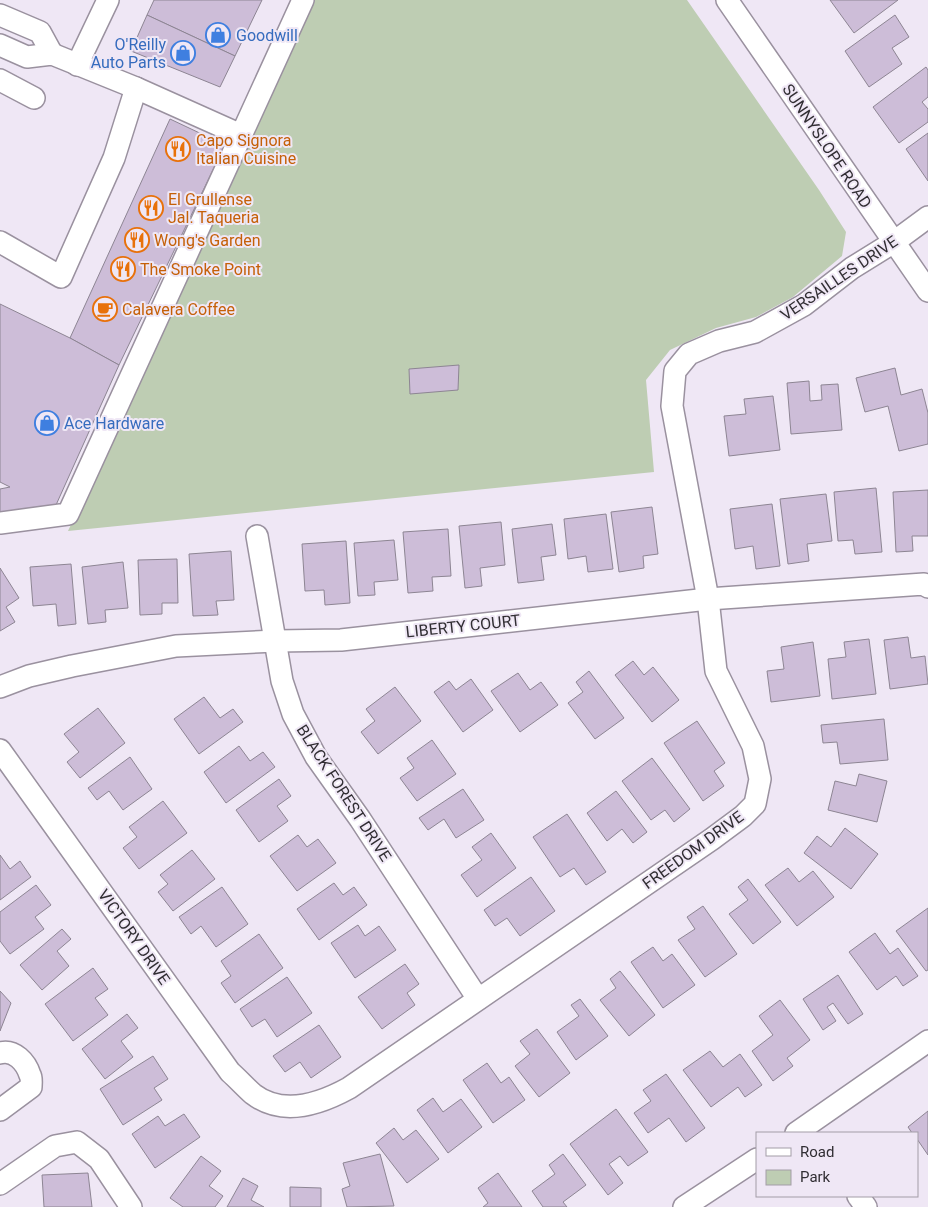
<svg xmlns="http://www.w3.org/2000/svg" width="928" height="1207" font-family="Roboto,sans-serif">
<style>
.green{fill:#becdb3}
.building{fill:#cdbdd8;stroke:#8d8593}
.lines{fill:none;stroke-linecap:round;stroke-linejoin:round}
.minor-casing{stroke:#9a919f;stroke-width:24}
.minor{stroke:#fff;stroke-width:21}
.labels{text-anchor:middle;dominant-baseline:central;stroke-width:4;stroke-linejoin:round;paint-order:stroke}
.shop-label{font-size:16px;fill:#366cbe;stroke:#efe7f5;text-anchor:start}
.food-label{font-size:16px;fill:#c56008;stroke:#efe7f5;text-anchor:start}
.street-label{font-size:16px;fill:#312e33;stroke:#efe7f5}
</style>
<rect width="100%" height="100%" fill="#efe7f5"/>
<path class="green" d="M314,0h373l132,190 27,42 -4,24 -49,41 -37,20 -40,11 -46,22 -24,30 8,92 -586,59z"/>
<g class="building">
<path d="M154,0h108l-27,56 -88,-41z"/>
<path d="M830,0h68l-44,33z"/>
<path d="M147,15l88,41 -15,31 -89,-36z"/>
<path d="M895,15l14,22 -17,11 10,16 -33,23 -24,-36z"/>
<path d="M926,67l2,3v27l-6,5 6,7v13l-29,21 -26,-36z"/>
<path d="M170,119l55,26 -106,220 -49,-27z"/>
<path d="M928,133v48l-22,-32z"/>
<path d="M0,304l70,34 49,27 -63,140 -56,8v-24l10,-2 -10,-5z"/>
<path d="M459,365l-1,25 -48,4 -1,-25z"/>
<path d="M895,368l6,27 21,-6 6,24v31l-29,7 -11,-45 -23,6 -9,-34z"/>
<path d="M809,381l1,20 12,-1 -1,-15 17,-1 4,46 -51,4 -4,-51z"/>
<path d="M773,396l7,54 -51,6 -5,-40 22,-2 -2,-15z"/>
<path d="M876,488l6,64 -27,2 -2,-14 -15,1 -4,-49z"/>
<path d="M928,490v46h-16l1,15 -17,1 -3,-60z"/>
<path d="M826,494l6,47 -25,3 2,17 -21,3 -8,-65z"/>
<path d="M772,504l8,62 -24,3 -3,-23 -18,3 -5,-40z"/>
<path d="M652,507l6,47 -15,2 1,12 -25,4 -8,-60z"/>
<path d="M606,514l7,55 -25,3 -2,-16 -18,3 -4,-40z"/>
<path d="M501,522l4,43 -25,3 2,18 -17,2 -6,-62z"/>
<path d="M552,524l4,31 -15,2 3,23 -26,3 -6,-54z"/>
<path d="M448,529l3,47 -19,1 1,14 -25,2 -5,-61z"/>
<path d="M394,540l4,40 -24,2 1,13 -17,1 -4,-53z"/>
<path d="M346,541l4,62 -25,2 -1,-15 -19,1 -3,-47z"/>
<path d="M231,551l3,49 -18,1 2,14 -25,1 -4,-62z"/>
<path d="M177,559l1,44h-16v11l-22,1 -2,-55z"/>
<path d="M123,562l5,46 -23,2 1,12 -18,2 -6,-57z"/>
<path d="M71,564l5,60 -18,2 -2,-22 -23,2 -3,-39z"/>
<path d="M0,568l19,30 -13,9 9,15 -15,9z"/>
<path d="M908,637l3,21 14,-2 3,28 -38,5 -6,-49z"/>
<path d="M869,639l7,55 -44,5 -4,-40 18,-2 -2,-15z"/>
<path d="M813,642l7,54 -49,6 -4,-31 17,-2 -3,-22z"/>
<path d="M633,661l11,14 9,-8 26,33 -27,22 -37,-47z"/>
<path d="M589,671l35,47 -29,21 -27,-36 15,-11 -7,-10z"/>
<path d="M518,673l12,17 11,-8 17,23 -38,27 -29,-41z"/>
<path d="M471,679l22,31 -30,22 -29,-40 15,-11 7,9z"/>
<path d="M395,687l26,34 -43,33 -17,-22 14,-11 -9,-12z"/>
<path d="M204,697l16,21 13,-9 10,13 -44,32 -25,-35z"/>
<path d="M98,708l27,35 -45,35 -13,-16 12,-10 -15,-18z"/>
<path d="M884,719l4,41 -48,4 -3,-22 -14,1 -2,-18z"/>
<path d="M697,721l28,42 -11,8 10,15 -21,15 -39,-58z"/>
<path d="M432,740l24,34 -39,27 -17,-23 14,-10 -7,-10z"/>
<path d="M239,746l11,15 13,-9 12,15 -49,36 -22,-31z"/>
<path d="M130,757l22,32 -29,21 -14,-19 -12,9 -9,-12z"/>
<path d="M652,758l38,51 -16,13 -9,-12 -14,10 -29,-39z"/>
<path d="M859,774l28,7 -10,41 -49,-12 7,-29 21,5z"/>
<path d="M279,779l12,17 -14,10 11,15 -29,21 -23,-32z"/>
<path d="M463,789l21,31 -28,18 -12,-19 -16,11 -9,-12z"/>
<path d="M616,791l31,41 -14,11 -11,-14 -15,12 -20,-28z"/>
<path d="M163,801l24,32 -48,36 -16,-21 14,-11 -8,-10z"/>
<path d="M567,814l39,58 -20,13 -12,-17 -14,9 -27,-40z"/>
<path d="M845,828l33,26 -27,35 -47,-36 13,-17 14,11z"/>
<path d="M491,833l25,35 -39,29 -16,-22 21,-15 -10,-13z"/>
<path d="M298,835l9,12 11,-8 18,24 -39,28 -27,-35z"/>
<path d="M192,850l23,29 -42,32 -15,-19 10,-8 -8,-9z"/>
<path d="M0,855l10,14 10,-8 11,16 -31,23z"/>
<path d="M788,868l11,14 14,-11 21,26 -37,29 -32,-41z"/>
<path d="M531,877l24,34 -35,25 -13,-18 -12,8 -11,-16z"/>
<path d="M748,879l33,43 -28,22 -24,-30 19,-14 -10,-13z"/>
<path d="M334,883l9,12 11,-8 13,18 -48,35 -22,-31z"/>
<path d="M36,885l15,20 -16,12 9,12 -34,25 -10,-13v-29z"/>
<path d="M222,887l26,37 -32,23 -15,-21 -10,8 -12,-17z"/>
<path d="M703,906l34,48 -32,23 -27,-37 17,-11 -8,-12z"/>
<path d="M928,908v62l-2,1 -30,-40z"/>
<path d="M358,925l7,11 14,-10 17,24 -41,28 -24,-35z"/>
<path d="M62,929l9,10 -14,12 12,15 -27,24 -22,-25z"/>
<path d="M875,933l15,21 8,-6 20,28 -15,10 -7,-10 -19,14 -28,-38z"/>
<path d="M259,934l24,34 -48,35 -14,-20 10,-7 -10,-15z"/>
<path d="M653,947l10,14 9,-7 23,31 -32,23 -32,-46z"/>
<path d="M405,964l14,20 -12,9 8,12 -33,24 -24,-32z"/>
<path d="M93,968l15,21 -13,9 13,17 -35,26 -28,-37z"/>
<path d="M620,971l35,44 -26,21 -29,-36 16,-12 -6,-9z"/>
<path d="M838,975l25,39 -15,10 -15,-21 -6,4 9,14 -13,9 -20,-31z"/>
<path d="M287,977l25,36 -35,24 -12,-18 -13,8 -12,-18z"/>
<path d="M0,991l11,12 -11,28z"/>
<path d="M580,999l28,37 -32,24 -19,-28 22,-16 -8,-11z"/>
<path d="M780,1000l30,40 -23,18 6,8 -20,15 -21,-30 21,-16 -14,-19z"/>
<path d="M127,1014l11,14 -17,13 12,16 -28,22 -23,-30z"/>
<path d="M319,1025l22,32 -30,21 -11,-16 -15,10 -12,-16z"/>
<path d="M537,1029l33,44 -31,24 -24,-31 15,-12 -10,-13z"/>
<path d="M710,1051l13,16 17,-13 22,31 -17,12 -7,-10 -27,20 -28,-37z"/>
<path d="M153,1056l15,23 -14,9 8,12 -39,25 -23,-36z"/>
<path d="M487,1063l14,20 8,-6 16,23 -32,23 -30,-43z"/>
<path d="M666,1074l39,54 -19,14 -17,-24 -21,15 -14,-20 17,-12 -8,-11z"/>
<path d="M433,1098l10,14 18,-13 21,28 -34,26 -31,-43z"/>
<path d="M616,1109l32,43 -20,14 -8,-10 -11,8 14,19 -15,12 -38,-51z"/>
<path d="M928,1111v44l-11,-16v-6h-5l-4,-6z"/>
<path d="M184,1114l16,23 -45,31 -23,-34 26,-18 7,10z"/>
<path d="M394,1128l9,12 13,-10 23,29 -32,24 -31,-40z"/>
<path d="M380,1154l14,52 -47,1 -5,-18 8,-3 -7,-23z"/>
<path d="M563,1154l23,31 -23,17 4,5h-24l-11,-16 23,-17 -6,-9z"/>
<path d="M201,1156l20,15 -12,15 14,10 -8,11h-32l-13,-9z"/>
<path d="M88,1173l4,34h-48l-2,-32z"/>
<path d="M498,1173l24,34h-39l5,-4 -10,-15z"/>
<path d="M243,1178l15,8 -7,14 13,7h-37z"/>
<path d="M290,1187l31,1v19h-31z"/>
</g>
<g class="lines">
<defs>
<g id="minor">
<path d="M727,0l201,291"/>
<path d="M0,15l40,17 12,22"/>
<path d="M0,45l27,12 25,-3 84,34 105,47"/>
<path d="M77,65l31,-65"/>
<path d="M0,80l34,18"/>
<path d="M0,242l61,35 53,-119 22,-70"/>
<path d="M0,523l68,-9 235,-514"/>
<path d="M257,536l25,145 11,33 23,43 44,62 118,180"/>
<path d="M0,687l29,-11 43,-10 104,-20 100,-5 65,-1 367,-41 216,-15 4,3"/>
<path d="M0,750l230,322c8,7 15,15 23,22 30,23 67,10 96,-6l363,-249 31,-23 12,-12 5,-25 -7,-33 -37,-75 -8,-72 -36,-193 3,-35 14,-17 30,-13 36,-9 49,-27 48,-37 42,-26 34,-25"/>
<path d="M0,1053c14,-4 26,9 30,22 2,3 1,8 1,12l-31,23"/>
<path d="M796,1133l132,-92"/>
<path d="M0,1184l55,-38 22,-4 22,17 32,48"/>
<path d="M858,1196l8,11"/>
<path d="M684,1207l73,-48"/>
</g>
</defs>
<use href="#minor" class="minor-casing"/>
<use href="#minor" class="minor"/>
</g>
<defs>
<symbol id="shop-ring" viewBox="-11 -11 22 22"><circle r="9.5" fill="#efe7f5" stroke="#3f7fe0" stroke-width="1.5"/><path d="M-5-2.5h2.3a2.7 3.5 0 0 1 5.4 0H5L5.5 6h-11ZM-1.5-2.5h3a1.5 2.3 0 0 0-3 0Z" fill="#3f7fe0"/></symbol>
<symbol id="restaurant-ring" viewBox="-11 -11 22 22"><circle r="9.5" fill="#efe7f5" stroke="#e8710a" stroke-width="1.5"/><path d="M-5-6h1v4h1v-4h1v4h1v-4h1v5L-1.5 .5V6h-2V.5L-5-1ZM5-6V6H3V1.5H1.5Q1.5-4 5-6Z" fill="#e8710a"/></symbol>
<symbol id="cafe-ring" viewBox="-11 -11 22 22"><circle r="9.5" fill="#efe7f5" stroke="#e8710a" stroke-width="1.5"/><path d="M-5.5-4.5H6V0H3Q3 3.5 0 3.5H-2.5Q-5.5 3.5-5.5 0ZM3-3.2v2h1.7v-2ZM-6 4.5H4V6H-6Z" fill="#e8710a"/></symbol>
</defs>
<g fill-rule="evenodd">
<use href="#shop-ring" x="204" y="21" width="28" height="28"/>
<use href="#shop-ring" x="169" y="39" width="28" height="28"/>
<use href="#restaurant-ring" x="164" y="135" width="28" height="28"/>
<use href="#restaurant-ring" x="137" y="194" width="28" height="28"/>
<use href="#restaurant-ring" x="123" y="226" width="28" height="28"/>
<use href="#restaurant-ring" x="109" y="255" width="28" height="28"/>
<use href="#cafe-ring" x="91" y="295" width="28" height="28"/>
<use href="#shop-ring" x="33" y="409" width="28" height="28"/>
</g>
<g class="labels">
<g class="shop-label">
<text x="236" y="35">Goodwill</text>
<text x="166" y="44" text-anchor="end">O'Reilly<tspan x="166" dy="18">Auto Parts</tspan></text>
<text x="64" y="423">Ace Hardware</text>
</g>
<g class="food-label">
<text x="196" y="140">Capo Signora<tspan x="196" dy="18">Italian Cuisine</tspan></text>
<text x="168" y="199">El Grullense<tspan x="168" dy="18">Jal. Taqueria</tspan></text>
<text x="154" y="240">Wong's Garden</text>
<text x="140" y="269">The Smoke Point</text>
<text x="122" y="309">Calavera Coffee</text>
</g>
<g class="street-label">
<text transform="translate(827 146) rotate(56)">SUNNYSLOPE ROAD</text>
<text transform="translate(839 278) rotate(-34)">VERSAILLES DRIVE</text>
<text transform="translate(463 626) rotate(-6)">LIBERTY COURT</text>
<text transform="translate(344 793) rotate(57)">BLACK FOREST DRIVE</text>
<text transform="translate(693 850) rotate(-36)">FREEDOM DRIVE</text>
<text transform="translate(134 937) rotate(55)">VICTORY DRIVE</text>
</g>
</g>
<rect x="756" y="1132" width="162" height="65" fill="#efe7f5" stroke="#a39da7"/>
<rect x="766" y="1148" width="25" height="8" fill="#ffffff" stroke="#a39da7"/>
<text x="800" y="1157" font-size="15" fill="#312e33">Road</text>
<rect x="766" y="1170" width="25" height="15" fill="#becdb3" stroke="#a39da7"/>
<text x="800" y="1182" font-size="15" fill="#312e33">Park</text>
</svg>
